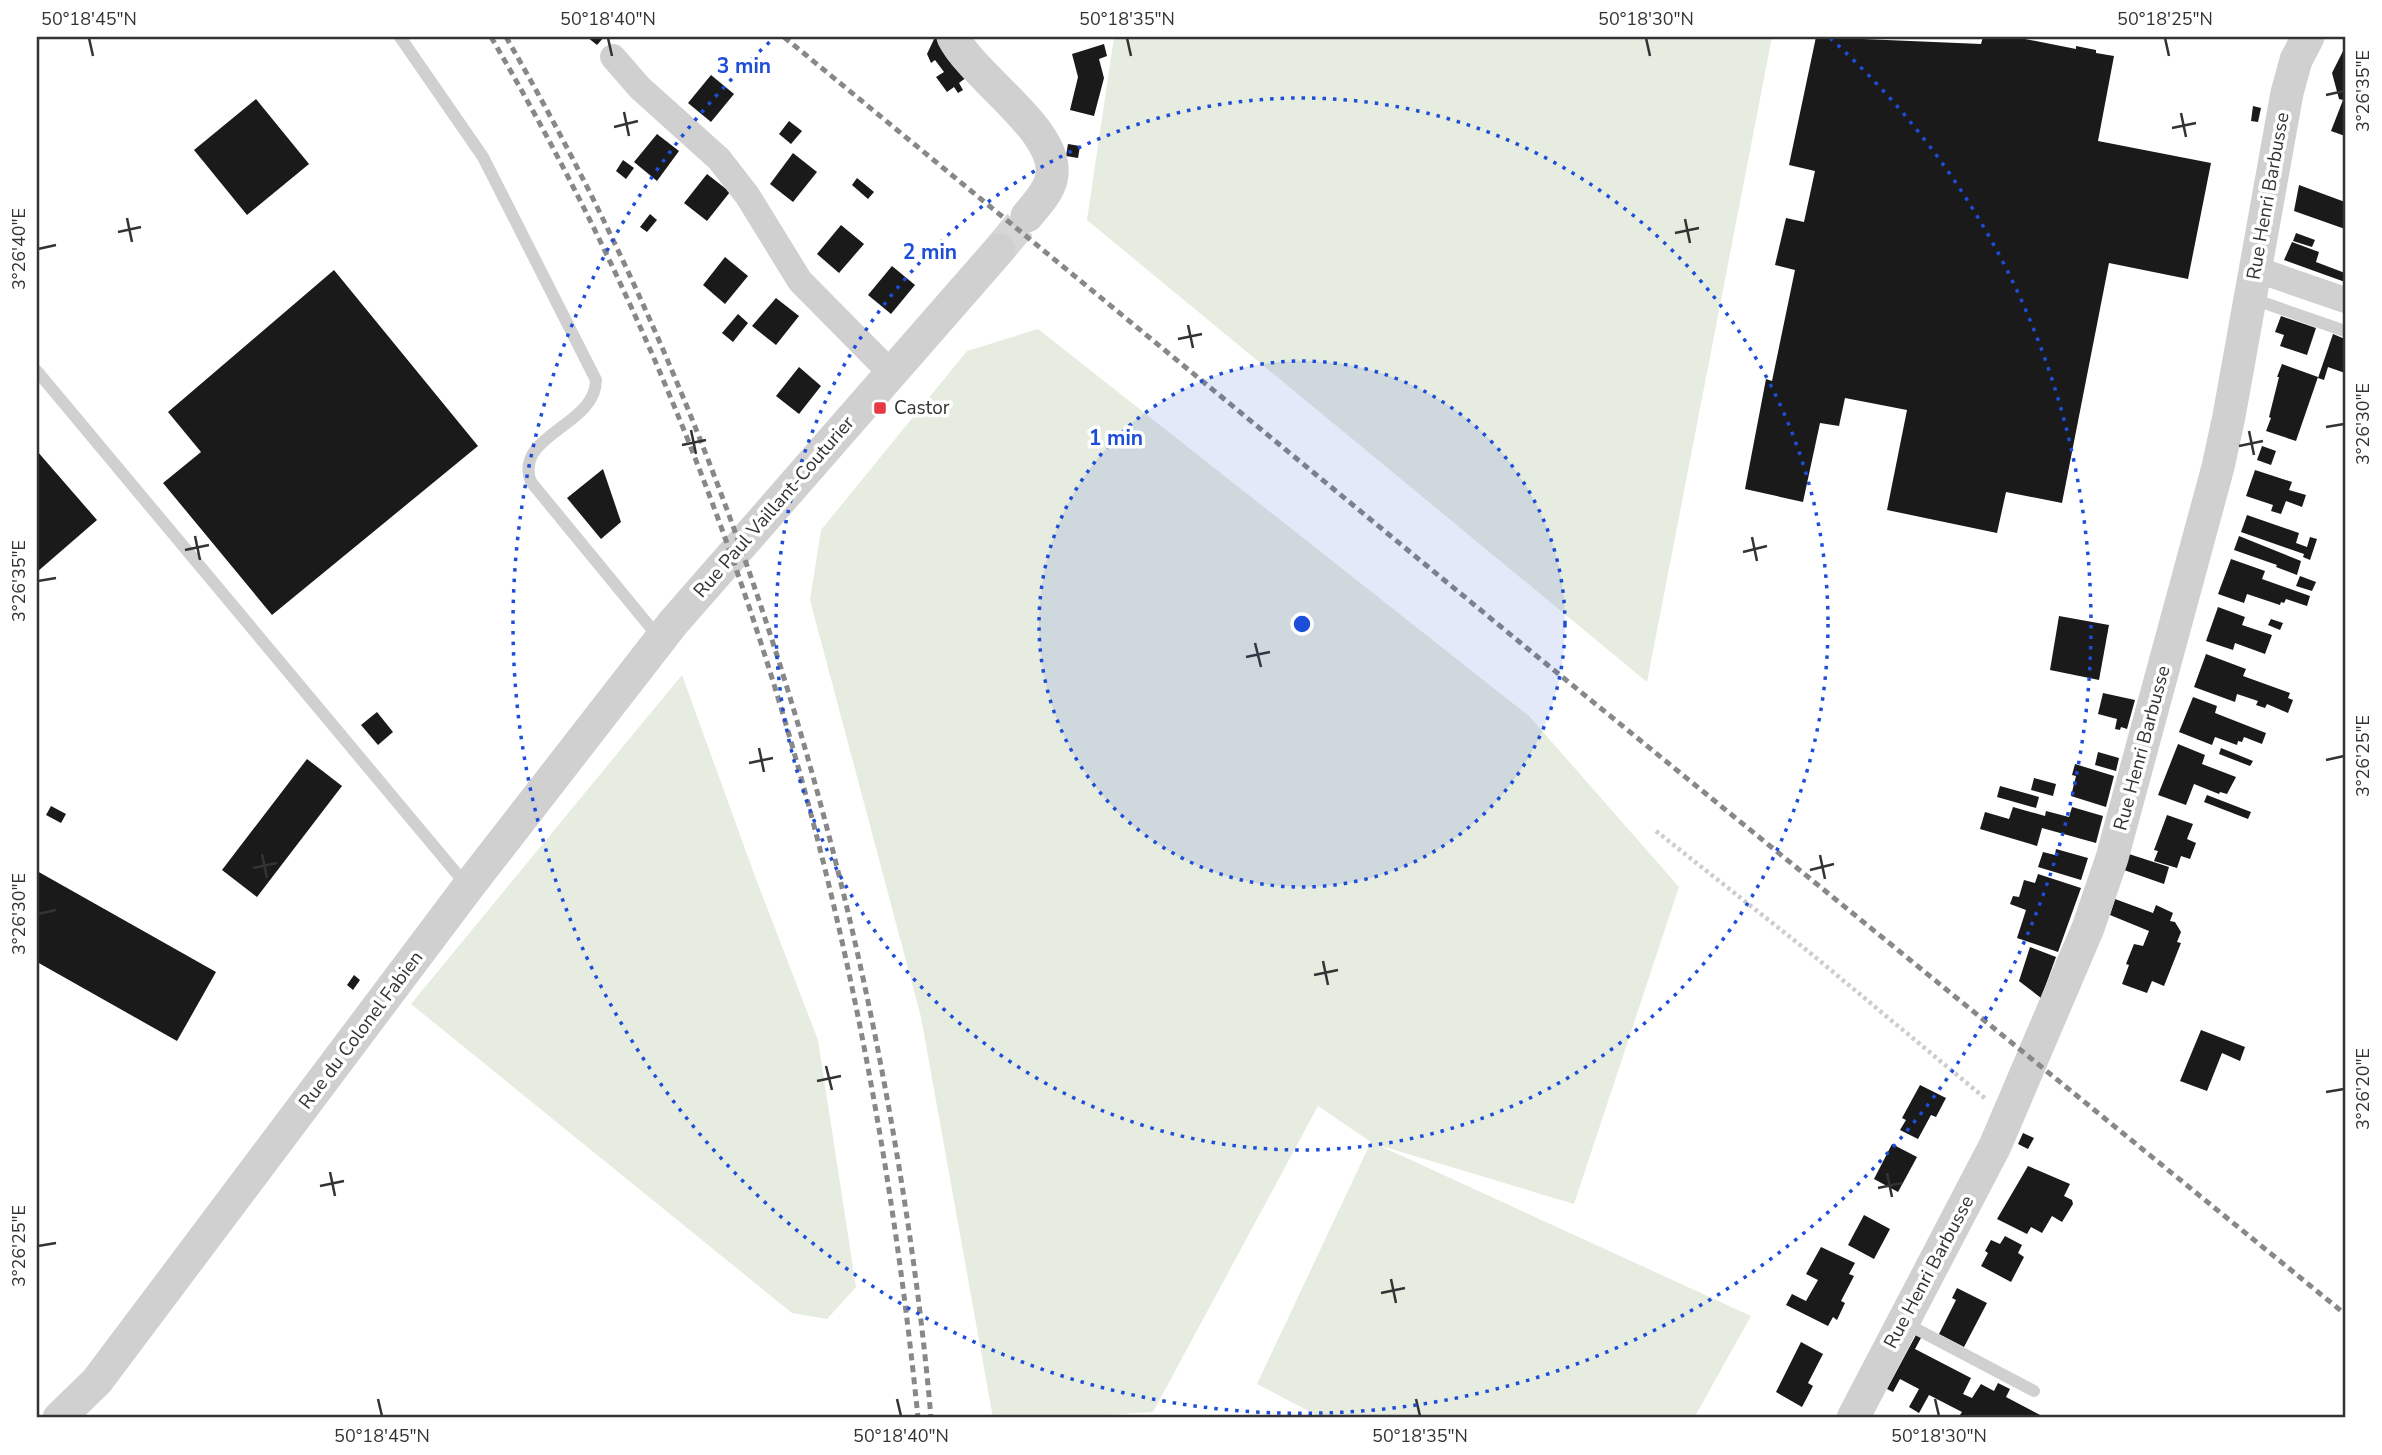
<svg xmlns="http://www.w3.org/2000/svg" width="2382" height="1455" font-family="'Nunito Sans',sans-serif">
<style>
.green{fill:#e6ecdf}
.building{fill:#1a1a1a}
.lines{fill:none;stroke-linecap:round;stroke-linejoin:round}
.tertiary-tunnel{stroke:#d6d6d6;stroke-width:33;stroke-dasharray:33 17;stroke-linecap:butt}
.path{stroke:#cdcdcd;stroke-width:4.5;stroke-dasharray:3.5 3.5;stroke-linecap:butt}
.service{stroke:#d0d0d0;stroke-width:12}
.minor{stroke:#d0d0d0;stroke-width:26}
.tertiary{stroke:#d0d0d0;stroke-width:33}
.rail{stroke:#888;stroke-width:5;stroke-dasharray:7 5;stroke-linecap:butt}
.ticks{fill:none;stroke:#333;stroke-width:2.5}
.ring{fill:none;stroke:#1d4ed8;stroke-width:3.5;stroke-dasharray:3.5 7}
.poi-dot{fill:#e63946;stroke:#fff;stroke-width:2.5}
.labels{text-anchor:middle;dominant-baseline:central;stroke-width:7;stroke-linejoin:round;paint-order:stroke}
.street-label{font-size:19px;fill:#333;stroke:#fff}
.poi-label{font-size:19px;fill:#333;stroke:#fff;text-anchor:start}
.centre{fill:#1d4ed8;stroke:#fff;stroke-width:3.5}
.ring-label{font-size:21px;text-anchor:middle;font-weight:bold;fill:#1d4ed8;stroke:#fff;stroke-width:7;stroke-linejoin:round;paint-order:stroke}
.neatline{fill:none;stroke:#333;stroke-width:2.5}
.ticks-label{font-size:18px;text-anchor:middle;fill:#333}
</style>
<rect width="100%" height="100%" fill="#fff"/>
<g class="green">
<path d="M1114,37h658l-125,645 -560,-462z"/>
<path d="M1038,329l491,387 150,171 -105,317 -196,-59 373,171 -57,102h-372l-65,-34 114,-242 -53,-36 -165,306 -93,6h-67l-72,-401 -111,-417 11,-70 146,-179z"/>
<path d="M682,675l74,204 62,161 38,247 -29,32 -35,-6 -381,-309z"/>
</g>
<g class="building">
<path d="M587,37h17l-7,8z"/>
<path d="M935,37h4l28,40 -8,6 4,7 -5,3 -4,-6 -7,5 -11,-15 8,-5 -9,-12 -4,3 -4,-9z"/>
<path d="M1816,37l165,7 2,-7h32l61,12v-3l20,4v3l18,3 -16,85 113,22 -23,116 -79,-16 -47,240 -56,-11 -9,41 -110,-23 20,-100 -62,-12 -6,28 -19,-3 -17,79 -58,-13 21,-110 6,2 23,-111 -20,-5 11,-47 18,4 11,-51 -26,-6z"/>
<path d="M1104,44l3,12 -8,3 5,19 -10,38 -24,-6 8,-33 -6,-23z"/>
<path d="M2345,47v89l-14,-5 12,-31 -4,-1 -7,-26z"/>
<path d="M711,75l23,19 -23,28 -23,-19z"/>
<path d="M256,99l53,65 -62,51 -53,-65z"/>
<path d="M2253,106l8,2 -3,14 -7,-1z"/>
<path d="M789,121l13,10 -11,13 -12,-10z"/>
<path d="M657,134l22,17 -22,30 -23,-19z"/>
<path d="M1068,144l12,2 -2,12 -12,-2z"/>
<path d="M793,153l24,19 -24,30 -23,-18z"/>
<path d="M623,160l11,8 -8,11 -10,-8z"/>
<path d="M707,174l23,18 -23,29 -23,-18z"/>
<path d="M857,178l17,14 -6,7 -16,-14z"/>
<path d="M2299,185l46,17v27l-51,-18z"/>
<path d="M650,214l7,6 -10,12 -7,-5z"/>
<path d="M841,225l23,19 -25,29 -22,-19z"/>
<path d="M2296,233l19,7 -3,7 -19,-6z"/>
<path d="M2292,242l27,10 -3,10 29,11v9l-61,-22z"/>
<path d="M725,257l23,19 -23,28 -22,-19z"/>
<path d="M892,266l23,19 -24,29 -23,-19z"/>
<path d="M334,270l144,176 -206,169 -109,-132 38,-31 -33,-40z"/>
<path d="M776,298l23,18 -23,29 -24,-19z"/>
<path d="M738,314l10,9 -15,19 -11,-9z"/>
<path d="M2281,316l35,12 -9,27 -27,-9 4,-11 -9,-3z"/>
<path d="M2333,334l12,5v34l-17,-6 -4,13 -6,-2z"/>
<path d="M2282,364l36,13 -22,64 -30,-10 5,-13 -2,-1 10,-40h-2z"/>
<path d="M799,367l22,19 -22,28 -23,-18z"/>
<path d="M2262,446l14,5 -5,14 -14,-5z"/>
<path d="M37,451l60,69 -60,52z"/>
<path d="M603,469l18,53 -20,17 -34,-41z"/>
<path d="M2255,470l37,12 -3,8 17,5 -4,12 -16,-6 -5,13 -10,-3 2,-6 -27,-9z"/>
<path d="M2247,515l52,18 -3,10 11,4 3,-10 7,2 -7,21 -7,-3 1,-3 -63,-22z"/>
<path d="M2239,536l62,25 -4,14 -21,-8 1,-2 -43,-15z"/>
<path d="M2231,559l34,12 -3,8 48,17 -3,10 -21,-7 -2,4 -3,-1 -1,3 -33,-11 -3,9 -26,-9z"/>
<path d="M2300,576l16,6 -4,9 -16,-5z"/>
<path d="M2218,607l27,10 -3,8 30,10 -7,19 -30,-11 -2,7 -27,-9z"/>
<path d="M2059,616l50,9 -10,55 -49,-10z"/>
<path d="M2271,619l12,4 -3,7 -12,-5z"/>
<path d="M2206,654l40,15 -3,7 47,17 -2,5 5,2 -5,13 -21,-9 -2,4 -9,-3 2,-4 -21,-7 -2,8 -41,-15z"/>
<path d="M2103,693l32,7 -8,29 -6,-2 -1,3 -5,-1 2,-10 -19,-5z"/>
<path d="M2193,697l24,9 -2,7 51,20 -4,11 -18,-7 -2,5 -4,-1 -1,4 -22,-8 -3,8 -33,-13z"/>
<path d="M377,712l16,20 -15,13 -17,-20z"/>
<path d="M2178,744l27,11 -3,9 34,13 -9,17 -7,-2 -1,2 -25,-10 -8,21 -28,-10z"/>
<path d="M2221,748l32,13 -3,5 -31,-12z"/>
<path d="M2098,752l21,6 -3,13 -21,-6z"/>
<path d="M307,759l35,27 -85,111 -35,-27z"/>
<path d="M2075,764l39,12 -8,31 -35,-11 5,-20 -4,-1z"/>
<path d="M2034,778l22,6 -3,12 -22,-6z"/>
<path d="M2000,786l39,11 -3,11 -39,-11z"/>
<path d="M2207,795l44,17 -3,7 -44,-17z"/>
<path d="M51,806l15,8 -5,9 -15,-8z"/>
<path d="M2013,807l32,9 1,-5 23,6 3,-10 31,9 -7,27 -54,-15 -5,18 -57,-17 5,-17 24,7z"/>
<path d="M2167,815l26,9 -6,15 9,4 -6,16 -9,-3 -4,12 -23,-7 4,-10 -4,-1z"/>
<path d="M2056,849l32,9 -7,22 -43,-13 5,-15 12,3z"/>
<path d="M2129,854l40,13 -5,17 -40,-14z"/>
<path d="M37,871l179,101 -39,69 -140,-79z"/>
<path d="M2038,874l43,14 -23,64 -41,-14 9,-28 -16,-6 3,-8 6,1 5,-17 11,3z"/>
<path d="M2115,899l38,14 3,-8 17,8 -3,8 5,1 6,10 -4,10 4,1 -17,43 -12,-5 -5,12 -25,-9 7,-19 -3,-1 8,-20 9,2 6,-15 -39,-16z"/>
<path d="M2030,947l26,10 -15,41 -22,-17z"/>
<path d="M354,975l6,5 -7,10 -6,-5z"/>
<path d="M2201,1030l44,17 -5,14 -18,-8 -15,38 -27,-10z"/>
<path d="M1920,1085l26,13 -10,19 -5,-2 -13,24 -18,-9 6,-10 -4,-2z"/>
<path d="M2023,1133l11,5 -6,11 -10,-5z"/>
<path d="M1892,1144l25,13 -19,35 -24,-13z"/>
<path d="M2028,1166l42,18 -6,12 8,4 1,4 -11,18 -10,-6 -10,17 -11,-6 -4,7 -30,-15z"/>
<path d="M1864,1215l26,14 -16,30 -26,-14z"/>
<path d="M2005,1236l17,9 -4,8 6,4 -13,25 -30,-16 7,-13 -3,-2 6,-11 9,4z"/>
<path d="M1821,1247l34,16 -6,11 5,2 -13,25 4,2 -8,17 -4,-3 -5,9 -42,-21 6,-11 14,7 12,-21 -12,-6z"/>
<path d="M1957,1288l30,15 -23,44 -25,-13 17,-34 -4,-2z"/>
<path d="M1917,1333l5,3 -7,13 56,29 -8,16 9,4 9,-14 13,7 4,-8 12,6 -4,8 36,19 -1,2h-83l4,-6 -33,-17 -10,18 -10,-6 10,-18 -19,-10 -7,13 -6,-3z"/>
<path d="M1801,1342l22,12 -15,29 5,3 -11,21 -26,-15z"/>
</g>
<g class="lines">
<path class="tertiary-tunnel" d="M999,250l28,-34"/>
<path class="path" d="M1656,831l153,121 177,147"/>
<g class="service">
<path d="M400,37l83,120 113,223c0,46 -83,55 -65,102l129,157"/>
<path d="M2250,298l95,33"/>
<path d="M37,371l431,516"/>
<path d="M1903,1322l131,69"/>
</g>
<g class="minor">
<path d="M613,57l27,31 79,71 28,36 53,86 92,93"/>
<path d="M2255,269l90,31"/>
</g>
<g class="tertiary">
<path d="M953,37c21,42 111,96 98,143 -4,14 -15,25 -24,36"/>
<path d="M59,1418l38,-37 371,-494 205,-264 326,-373"/>
<path d="M1853,1418l142,-272 93,-218 24,-70 106,-391 11,-51 58,-323 9,-33 12,-23"/>
</g>
<g class="rail">
<path d="M491,37c250,426 378,892 427,1381"/>
<path d="M506,37c179,309 298,648 369,998 25,126 45,255 56,383"/>
<path d="M784,37l744,612 817,665"/>
</g>
</g>
<path class="ticks" d="M89,38l4,18M608,38l4,18M1127,38l4,18M1646,38l4,18M2165,38l4,18M2326,95l18,-4M624,112l5,24M2181,113l5,24M614,127l24,-6M2172,128l24,-5M127,218l5,24M1685,219l5,24M118,232l23,-5M1675,233l24,-5M38,249l18,-4M1188,325l5,23M1178,339l24,-5M2326,427l18,-3M691,430l5,24M2249,431l5,24M682,445l24,-5M2239,446l24,-5M195,536l5,24M1752,537l5,24M185,550l24,-5M1743,552l24,-6M38,581l18,-3M1255,643l6,24M1246,657l24,-5M759,748l5,24M2326,760l18,-4M749,763l24,-5M262,854l5,24M1820,855l5,24M253,868l24,-5M1810,870l24,-6M38,914l18,-4M1323,961l5,24M1314,975l24,-5M826,1066l6,24M817,1081l24,-5M2326,1092l18,-3M330,1172l5,24M1887,1173l5,24M320,1186l24,-5M1878,1188l24,-5M38,1246l18,-3M1391,1279l5,24M1381,1293l24,-5M378,1399l4,17M897,1399l4,17M1416,1399l4,17M1935,1399l4,17"/>
<circle cx="1302" cy="624" r="263" fill="#1d4ed8" fill-opacity=".12"/>
<g class="ring">
<circle cx="1302" cy="624" r="263"/>
<circle cx="1302" cy="624" r="526"/>
<path d="M1830 38A789 789 0 1 1 774 38"/>
</g>
<rect class="poi-dot" x="873" y="401" width="14" height="14" rx="3.5"/>
<g class="labels">
<g class="street-label">
<text transform="translate(2268 196) rotate(-80)">Rue Henri Barbusse</text>
<text transform="translate(774 507) rotate(-49)">Rue Paul Vaillant-Couturier</text>
<text transform="translate(2142 748) rotate(-75)">Rue Henri Barbusse</text>
<text transform="translate(361 1030) rotate(-53)">Rue du Colonel Fabien</text>
<text transform="translate(1929 1272) rotate(-62)">Rue Henri Barbusse</text>
</g>
<g class="poi-label">
<text x="894" y="408">Castor</text>
</g>
</g>
<circle cx="1302" cy="624" r="10" class="centre"/>
<g class="ring-label">
<text x="744" y="73">3 min</text>
<text x="930" y="259">2 min</text>
<text x="1116" y="445">1 min</text>
</g>
<rect width="2382" height="1455" fill="none" stroke="#ffffff" stroke-width="77"/>
<rect x="38" y="38" width="2306" height="1378" class="neatline"/>
<g class="ticks-label">
<text x="89" y="25">50°18'45"N</text>
<text x="608" y="25">50°18'40"N</text>
<text x="1127" y="25">50°18'35"N</text>
<text x="1646" y="25">50°18'30"N</text>
<text x="2165" y="25">50°18'25"N</text>
<text transform="translate(2363 91) rotate(-90)" y="6">3°26'35"E</text>
<text transform="translate(19 249) rotate(-90)" y="6">3°26'40"E</text>
<text transform="translate(2363 424) rotate(-90)" y="6">3°26'30"E</text>
<text transform="translate(19 581) rotate(-90)" y="6">3°26'35"E</text>
<text transform="translate(2363 756) rotate(-90)" y="6">3°26'25"E</text>
<text transform="translate(19 914) rotate(-90)" y="6">3°26'30"E</text>
<text transform="translate(2363 1089) rotate(-90)" y="6">3°26'20"E</text>
<text transform="translate(19 1246) rotate(-90)" y="6">3°26'25"E</text>
<text x="382" y="1442">50°18'45"N</text>
<text x="901" y="1442">50°18'40"N</text>
<text x="1420" y="1442">50°18'35"N</text>
<text x="1939" y="1442">50°18'30"N</text>
</g>
</svg>
